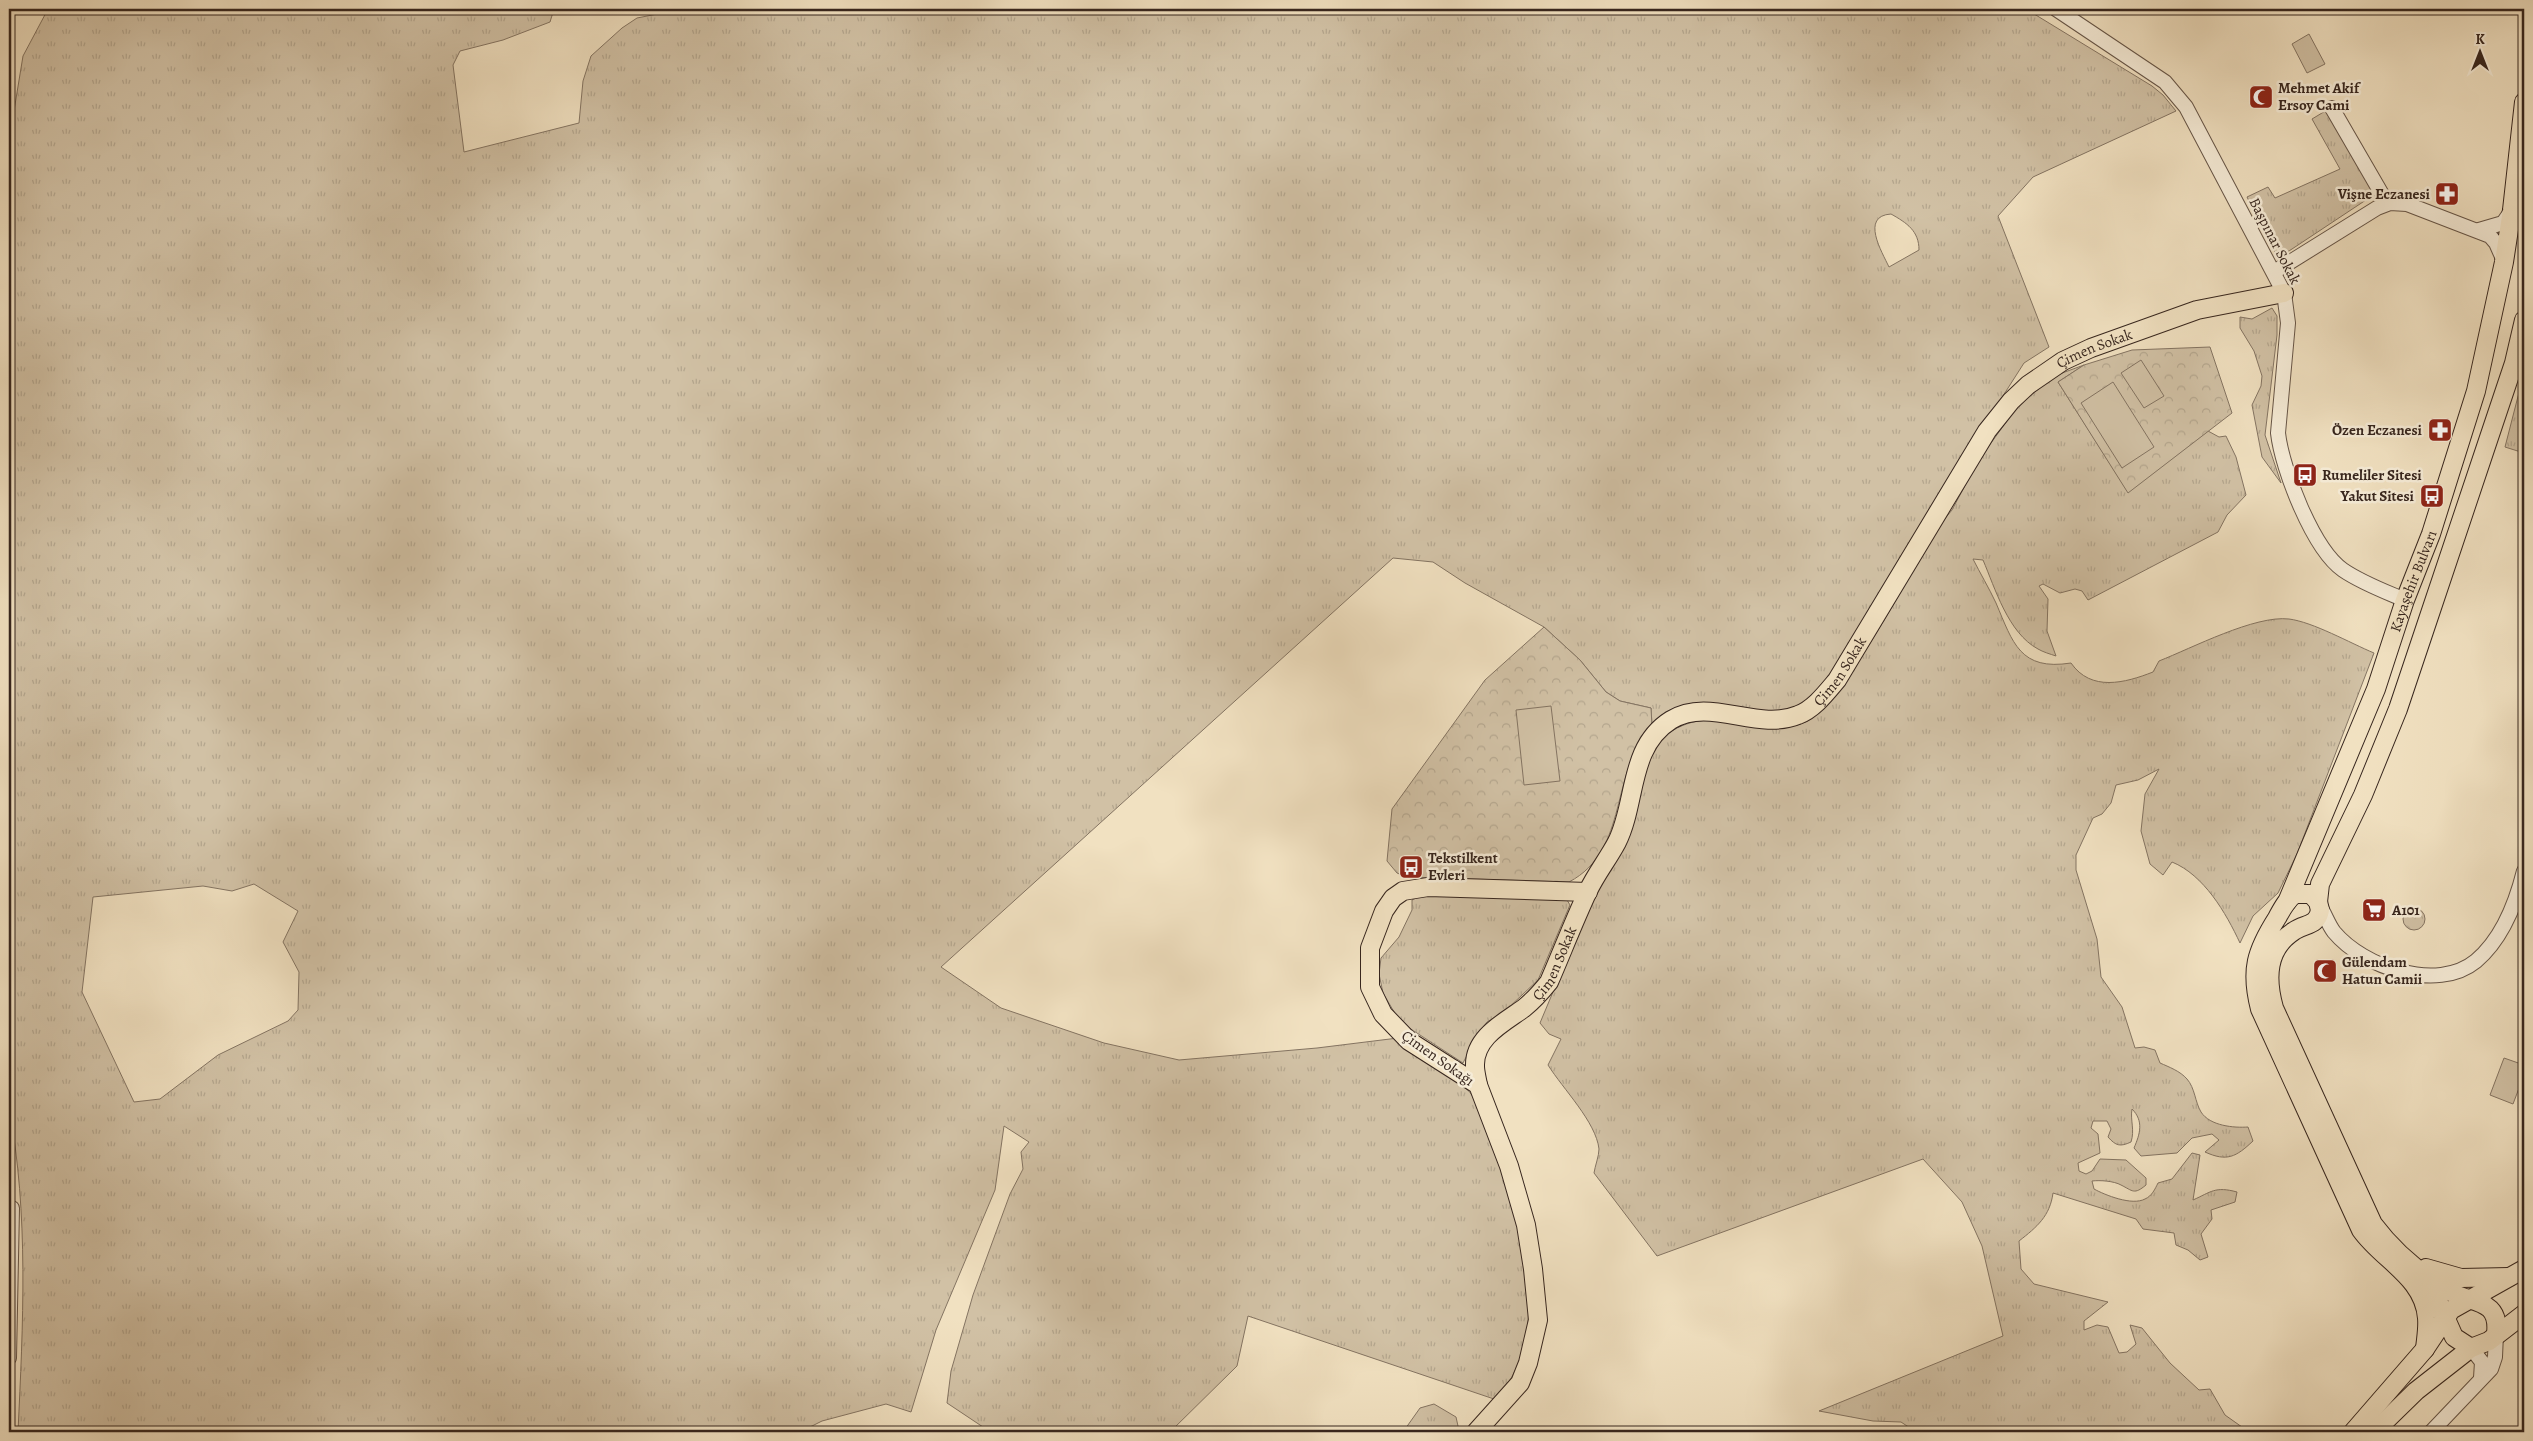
<svg xmlns="http://www.w3.org/2000/svg" width="2533" height="1441" font-family="Alegreya,serif">
<style>
.grass{fill:url(#grass-tufts);stroke:#847462;fill-rule:evenodd}
.park{fill:url(#park-crowns);stroke:#847462}
.garden{fill:#d1c1a5;stroke:#847462}
.lines{fill:none;stroke-linecap:round;stroke-linejoin:round}
.stream{stroke:#81705f;stroke-width:3}
.minor-casing{stroke:#665547;stroke-width:16}
.major-casing{stroke:#37261e;stroke-width:20}
.minor{stroke:#f6ecd7;stroke-width:14}
.major{stroke:#f1e1c1;stroke-width:18}
.labels{text-anchor:middle;dominant-baseline:central;stroke-width:5;stroke-linejoin:round;paint-order:stroke}
.poi-label{font-size:15px;font-weight:bold;fill:#37261e;stroke:#f6ecd7;text-anchor:start}
.street-label{font-size:15px;fill:#37261e;stroke:#f6ecd7}
</style>
<defs>
<pattern id="grass-tufts" width="24" height="20" patternUnits="userSpaceOnUse" patternTransform="scale(1.25)"><rect width="24" height="20" fill="#d1c1a5"/><path d="M3 7l-1-3M5 7V3M7 7l1-3M15 17l-1-3M17 17v-4M19 17l1-3" fill="none" stroke="#b4a68e"/></pattern>
<pattern id="park-crowns" width="20" height="18" patternUnits="userSpaceOnUse" patternTransform="scale(1.25)"><rect width="20" height="18" fill="#d1c1a5"/><path d="M2 6a3 3 0 1 1 6 0M12 15a3 3 0 1 1 6 0" fill="none" stroke="#b4a68e"/></pattern>
</defs>
<rect width="100%" height="100%" fill="#f1e1c1"/>
<filter id="stains"><feTurbulence type="fractalNoise" baseFrequency=".004" numOctaves="4"/><feColorMatrix values="0 0 0 0 .2 0 0 0 0 .09 0 0 0 0 .02 0 0 0 .5 -.17"/></filter>
<radialGradient id="worn" r=".72"><stop offset=".6" stop-color="#630" stop-opacity="0"/><stop offset="1" stop-color="#630" stop-opacity=".3"/></radialGradient>
<g class="grass">
<path d="M48,9h506l-4,13 -47,18 -43,11 -7,14 11,87 115,-29 4,-42 8,-25 31,-28 15,-10 46,-9h1343l126,77 11,9 13,16 -143,66 -35,39 51,131 -25,16 -115,180 -76,128 -22,25 -10,8 -16,7 -133,15 -1,-18 -31,-7 -14,-9 -26,-32 -36,-33 -79,-44 -32,-21 -40,-4 -452,409 60,41 103,35 75,17 138,-12 81,-10c10,9 20,19 32,27 16,11 33,16 44,33 17,25 23,53 31,81 18,63 39,134 8,196 -4,8 -13,16 -19,24l-246,-83 -11,50 -67,66h-171l-16,-5 -36,-24 4,-32 22,-76 37,-101 13,-25 -2,-17 8,-10 -25,-16 -9,64 -59,140 -25,82 -25,-8 -64,17 -22,11h-782c5,-107 11,-218 -9,-324v-990l4,-1 10,-61zM1891,214c16,9 28,17 28,36l-30,17c-7,-15 -29,-51 2,-53zM254,884l44,27 -15,31 16,30 -1,38 -10,11 -70,34 -58,44 -26,3 -52,-110 11,-95 110,-11 29,5z"/>
<path d="M2327,110l48,84 -83,55c-6,4 -11,7 -18,2l-27,-54 21,-10 7,11 65,-29 -28,-50z"/>
<path d="M2272,308l5,8v19l-12,100 16,48 -19,-26 -10,-52 9,-19 1,-10 -8,-25 -14,-23v-11l12,2z"/>
<path d="M2084,365l-26,17 70,110 80,-61 11,6 7,-1 10,21 10,38 -19,20 -9,17 -130,68 -6,-9 -7,-2 -15,4 -17,-9 -4,2 9,13 -1,32 9,25c-6,-2 -13,-4 -18,-7 -30,-16 -43,-61 -55,-89l-10,-1c7,14 16,29 23,44 17,40 24,68 75,60 20,29 54,20 82,9l6,-11c33,-13 96,-46 130,-42 24,3 61,24 85,34l-77,201 -19,39 -25,23 -13,27c-14,-30 -36,-68 -68,-81l-9,13 -13,-11 -9,-33 4,-37 14,-25 -21,11 -22,5 -5,18 -9,11 -9,4 -17,37v15l21,69 4,38 21,30 13,41 9,-1 11,3 5,13c9,4 20,8 27,16 8,9 8,23 14,33 9,14 33,16 47,15l5,14c-17,16 -26,21 -48,11l14,-12 -7,-6 -20,4 -15,15 -36,3 -7,-8c6,-14 10,-27 -2,-39 -2,11 3,21 -1,33 -11,5 -15,4 -23,-5l3,-8 -4,-8h-14l-2,7 7,6 2,19 -22,10 1,8 7,3 6,-3 8,-12 26,1 20,18v7c-12,10 -13,6 -25,0 -7,-4 -21,-5 -29,-4l2,8c11,6 38,17 51,10 7,-3 10,-10 13,-16l14,-4 20,-26 8,2 -7,45c18,-8 22,-14 44,-8l-2,10 -24,8 1,9 -11,15 7,23 -8,3 -12,-10 -12,-5 -2,-12 -31,-4 -7,-10 -83,-26c-3,23 -16,34 -34,48l2,28 13,15 74,18 -24,19v9l13,-5 11,2 11,26 8,-1 9,-8 -6,-19 12,3 28,35 29,27 11,-1 15,26 24,17h-333l-15,-10 -28,-1 -54,-10 184,-75 -21,-90 -20,-44 -39,-43 -266,97 -63,-83c1,-7 5,-17 5,-24 -3,-27 -36,-60 -51,-84l13,-26 -12,-5 -9,-11 118,-282c54,-46 89,2 145,-18 36,-12 112,-159 135,-196l14,-17 26,-49 39,-54 37,-31z"/>
<path d="M2524,373v80l-19,-6z"/>
<path d="M1433,894l129,4 5,2 3,5 -32,75 -33,31 -18,11 -8,10 -16,31 -63,-41 -17,-29 -4,-19 2,-16 18,-21 13,-27v-10l8,-4z"/>
<path d="M1434,1404l22,13 2,9 -6,6h-49l17,-24z"/>
</g>
<g class="park">
<path d="M2210,347l22,66 -104,80 -70,-111 26,-17 48,-15z"/>
<path d="M1544,627l36,33 26,32 14,9 31,7 1,18c-43,45 -22,124 -83,156l-162,-5 -10,-4 -10,-12 5,-52 93,-129z"/>
<circle cx="2414" cy="919" r="11"/>
</g>
<g class="garden">
<path d="M2309,34l16,30 -18,9 -15,-29z"/>
<path d="M2141,360l23,36 -20,12 -23,-35z"/>
<path d="M2113,382l41,65 -32,21 -41,-65z"/>
<path d="M1551,706l9,75 -36,4 -8,-75z"/>
<path d="M2504,1058l20,7v10l-11,29 -23,-9z"/>
</g>
<g class="lines">
<path class="stream" d="M2520,1432l4,-6"/>
<defs>
<g id="minor">
<path d="M2056,9l109,73 21,25 98,186 4,30 -10,110c4,36 35,116 65,137 19,13 41,21 62,30"/>
<path d="M2332,108l55,95"/>
<path d="M2479,230l24,-7 9,-13"/>
<path d="M2274,272l103,-64 13,-5 17,1 83,32 6,7 8,18"/>
<path d="M2319,905c6,9 9,19 15,27 29,35 103,61 142,29 26,-22 40,-58 48,-90"/>
<path d="M2471,1348l11,14 -1,16"/>
<path d="M9,1358l3,-150"/>
<path d="M2431,1432l60,-63 4,-12 1,-23"/>
</g>
<g id="major">
<path id="s1" d="M2287,902l89,-213 29,-89 26,-66 45,-143 28,-129 8,-52 12,-108"/>
<path d="M2318,902l2,-18 43,-89 35,-86 116,-346 10,-43"/>
<path id="s2" d="M1478,1085c-1,-6 -3,-13 -3,-19 -1,-29 30,-44 49,-58 10,-8 17,-16 25,-26 13,-30 25,-61 39,-91 8,-17 20,-32 29,-49 20,-40 11,-95 54,-122 39,-24 86,12 127,-5 16,-6 28,-22 39,-35l150,-249 24,-30 17,-16 35,-24 28,-13 106,-38 87,-17"/>
<path d="M2426,1268l35,10 48,-1"/>
<path d="M2419,1283l20,20 15,34 17,11 18,-7 35,-27"/>
<path d="M2425,1349c1,-11 3,-21 2,-31 -3,-41 -45,-58 -66,-88l-101,-221c-10,-39 -4,-58 17,-91 5,-9 10,-19 18,-24h16l7,8 2,8c-3,17 -15,13 -26,21 -28,18 -28,48 -20,77l99,216c21,28 51,53 82,70 11,6 26,6 35,15 7,7 7,16 6,25"/>
<path d="M1476,1432l44,-49 8,-20 10,-43 -5,-51 -7,-44 -17,-59 -31,-81 -69,-44 -26,-27 -13,-27v-39l14,-37 9,-13 10,-7 25,-4 160,5"/>
<path d="M2353,1432l72,-83 26,-39 73,-41"/>
<path d="M2374,1432l42,-41 55,-43"/>
</g>
</defs>
<use href="#minor" class="minor-casing"/>
<use href="#major" class="major-casing"/>
<use href="#minor" class="minor"/>
<use href="#major" class="major"/>
</g>
<defs>
<symbol id="mosque-square" viewBox="-11 -11 22 22"><rect x="-9" y="-9" width="18" height="18" rx="4" fill="#8f2418" stroke="#f6ecd7"/><path d="M3.5-4.9A6 6 0 1 0 3.5 4.9A5 5 0 1 1 3.5-4.9Z" fill="#fff"/></symbol>
<symbol id="pharmacy-square" viewBox="-11 -11 22 22"><rect x="-9" y="-9" width="18" height="18" rx="4" fill="#8f2418" stroke="#f6ecd7"/><path d="M-2-6h4v4h4v4h-4v4h-4v-4h-4v-4h4Z" fill="#fff"/></symbol>
<symbol id="bus-square" viewBox="-11 -11 22 22"><rect x="-9" y="-9" width="18" height="18" rx="4" fill="#8f2418" stroke="#f6ecd7"/><path d="M-5-6H5V4H4V6H2V4H-2V6H-4V4H-5ZM-3.5-4V0h7V-4ZM-3.5 1.2v1.5H-2V1.2ZM2 1.2v1.5H3.5V1.2Z" fill="#fff"/></symbol>
<symbol id="supermarket-square" viewBox="-11 -11 22 22"><rect x="-9" y="-9" width="18" height="18" rx="4" fill="#8f2418" stroke="#f6ecd7"/><path d="M-6-5.5h2.5l.6 2H6L4.5 2H-2.5L-4.4-4H-6ZM-1.5 3.2a1.3 1.3 0 1 0 .1 0ZM3 3.2a1.3 1.3 0 1 0 .1 0Z" fill="#fff"/></symbol>
</defs>
<g fill-rule="evenodd">
<use href="#mosque-square" x="2247" y="83" width="28" height="28"/>
<use href="#pharmacy-square" x="2433" y="180" width="28" height="28"/>
<use href="#pharmacy-square" x="2426" y="416" width="28" height="28"/>
<use href="#bus-square" x="2291" y="461" width="28" height="28"/>
<use href="#bus-square" x="2418" y="482" width="28" height="28"/>
<use href="#bus-square" x="1397" y="853" width="28" height="28"/>
<use href="#supermarket-square" x="2360" y="896" width="28" height="28"/>
<use href="#mosque-square" x="2311" y="957" width="28" height="28"/>
</g>
<g class="labels">
<g class="poi-label">
<text x="2278" y="88">Mehmet Akif<tspan x="2278" dy="17">Ersoy Cami</tspan></text>
<text x="2430" y="194" text-anchor="end">Vişne Eczanesi</text>
<text x="2422" y="430" text-anchor="end">Özen Eczanesi</text>
<text x="2322" y="475">Rumeliler Sitesi</text>
<text x="2414" y="496" text-anchor="end">Yakut Sitesi</text>
<text x="1428" y="858">Tekstilkent<tspan x="1428" dy="17">Evleri</tspan></text>
<text x="2392" y="910">A101</text>
<text x="2342" y="962">Gülendam<tspan x="2342" dy="17">Hatun Camii</tspan></text>
</g>
<g class="street-label">
<text transform="translate(2275 241) rotate(63)">Başpınar Sokak</text>
<text stroke="none"><textPath href="#s2" startOffset="1039">Çimen Sokak</textPath></text>
<text stroke="none"><textPath href="#s1" startOffset="345">Kayaşehir Bulvarı</textPath></text>
<text stroke="none"><textPath href="#s2" startOffset="619">Çimen Sokak</textPath></text>
<text stroke="none"><textPath href="#s2" startOffset="154">Çimen Sokak</textPath></text>
<text transform="translate(1438 1058) rotate(35)">Çimen Sokağı</text>
</g>
</g>
<rect width="2533" height="1441" fill="none" stroke="#f1e1c1" stroke-width="30"/>
<rect x="10" y="10" width="2513" height="1421" fill="none" stroke="#37261e" stroke-width="2.5"/>
<rect x="15" y="15" width="2503" height="1411" fill="none" stroke="#37261e"/>
<g transform="translate(2480 52)" stroke="#f6ecd7" stroke-width="4" paint-order="stroke">
<path d="M0-4L9 19L0 12L-9 19Z" fill="#37261e"/>
<text y="-8" font-size="14" font-weight="bold" text-anchor="middle" fill="#37261e">K</text>
</g>
<rect width="100%" height="100%" filter="url(#stains)"/>
<rect width="100%" height="100%" fill="url(#worn)"/>
</svg>
